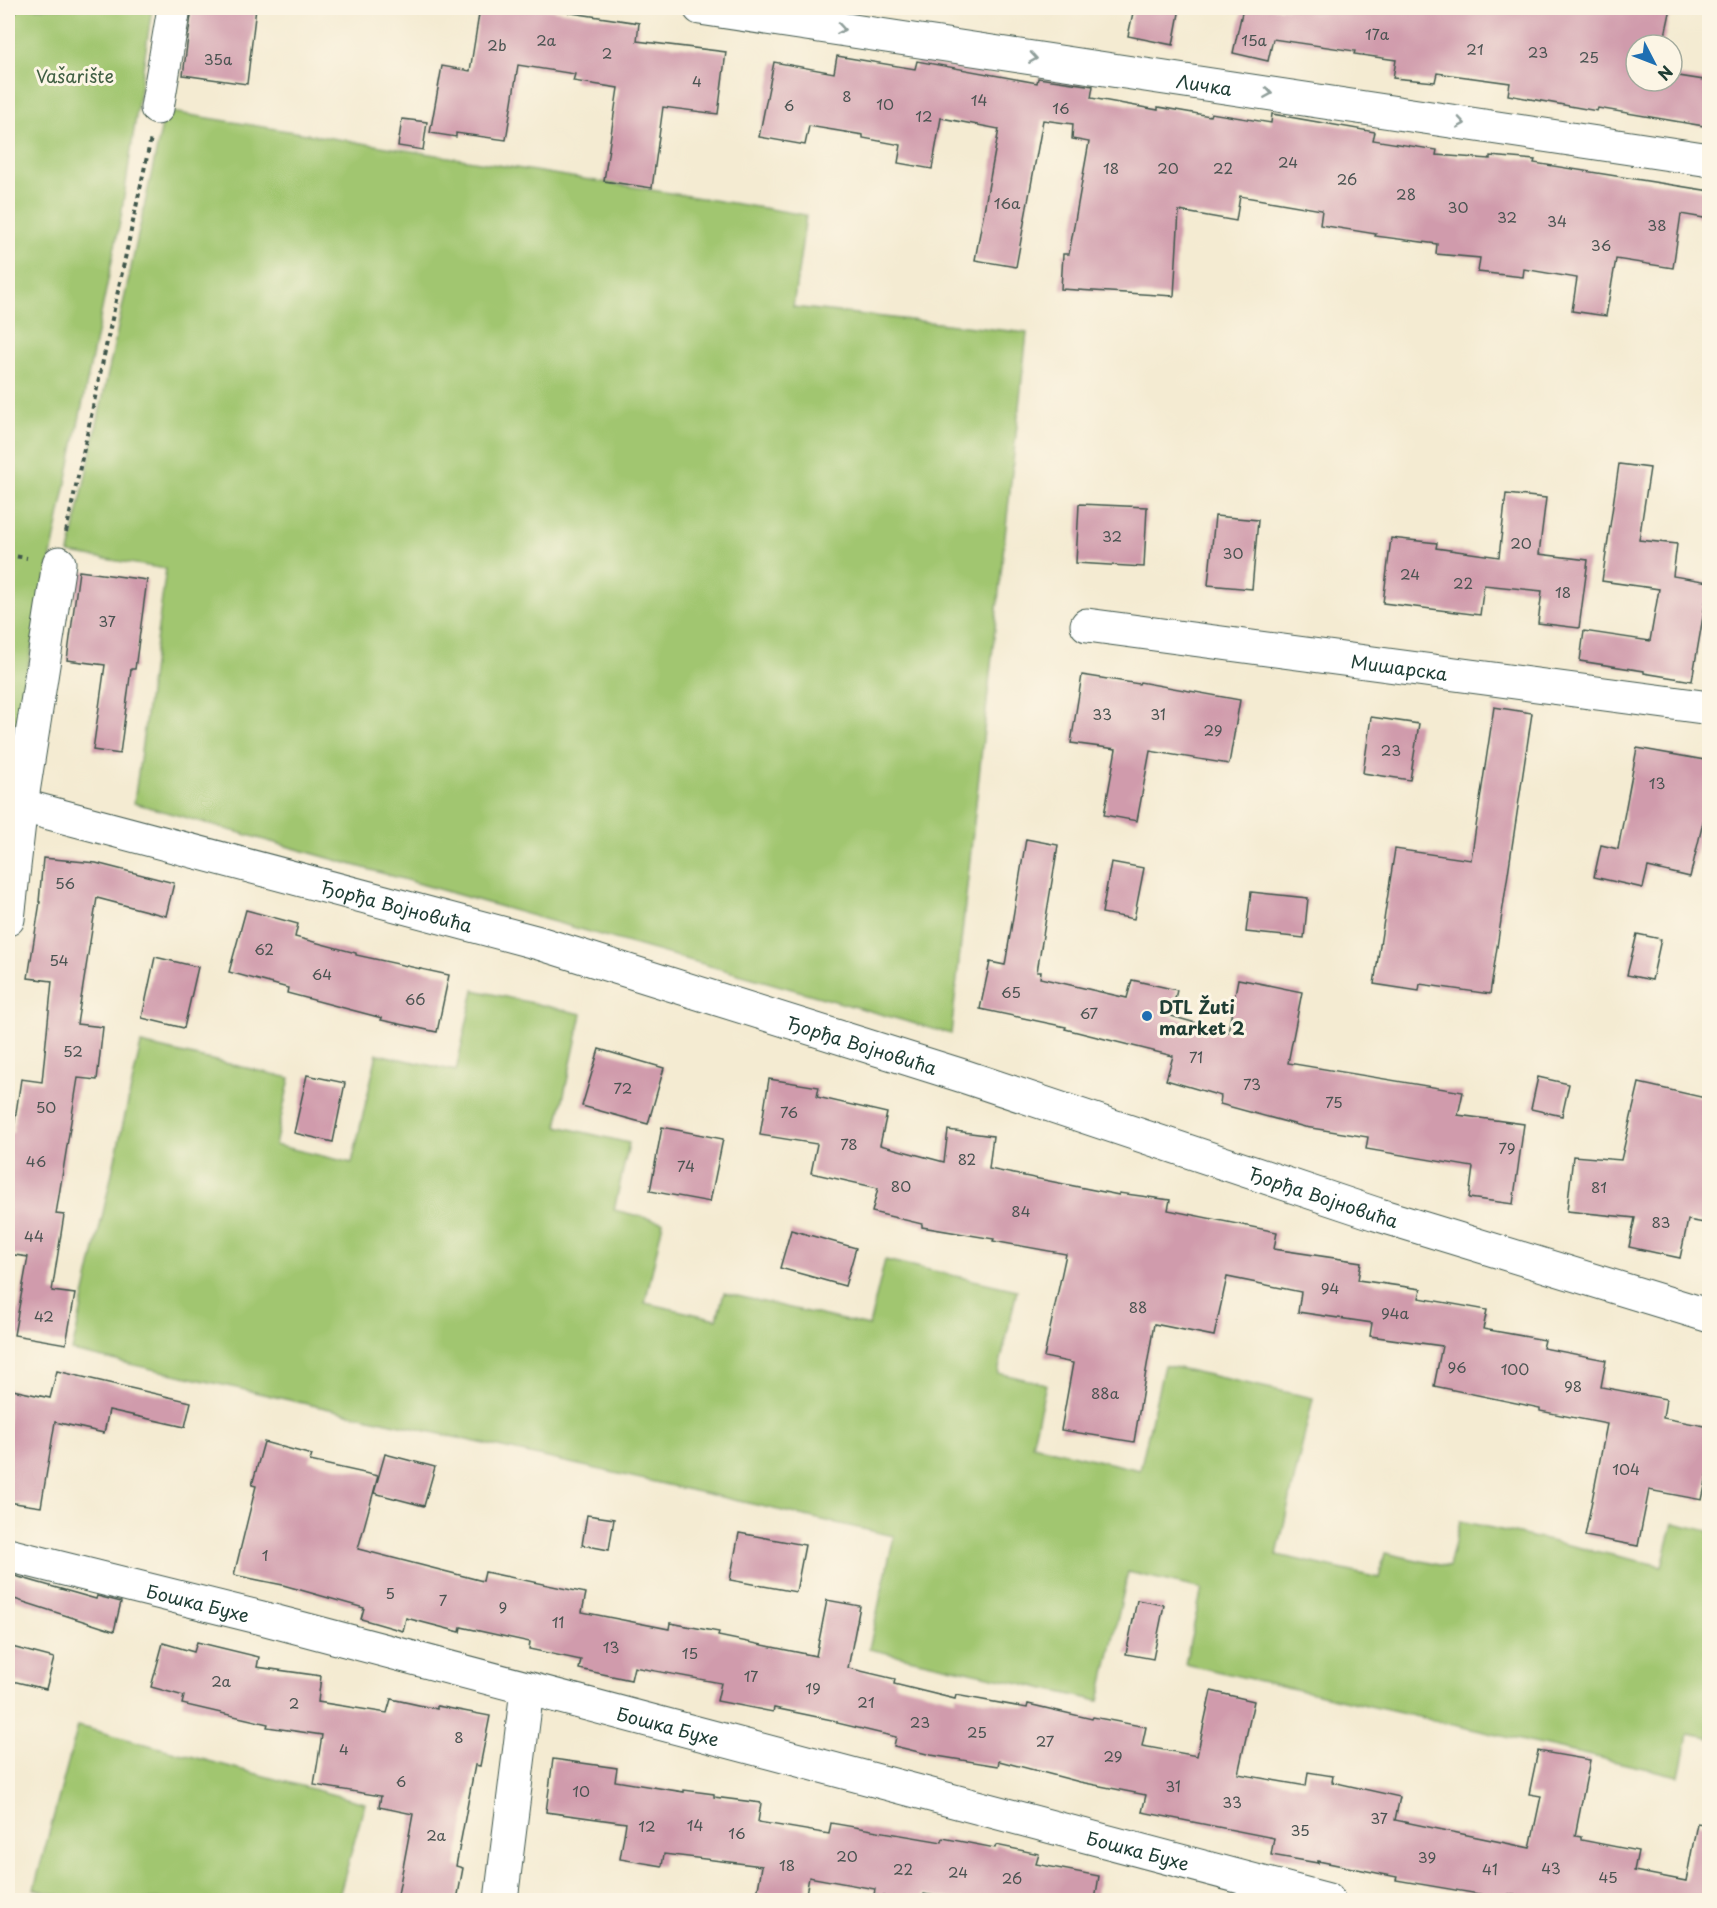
<svg xmlns="http://www.w3.org/2000/svg" width="1717" height="1908" font-family="'Playpen Sans',sans-serif">
<style>
.green{fill:#a1c670;stroke:#608252;stroke-width:1.5}
.building{fill:#d09bac}
.lines{fill:none;stroke-linecap:round;stroke-linejoin:round}
.minor-casing{stroke:#3f574c;stroke-width:35}
.path{stroke:#3f574c;stroke-width:4;stroke-dasharray:4.5 4.5;stroke-linecap:butt}
.minor{stroke:#fff;stroke-width:33}
.oneway{stroke:#8f9e9a}
.poi-dot{fill:#1f6fb2;stroke:#fcf5e5;stroke-width:2}
.labels{text-anchor:middle;dominant-baseline:central;stroke-width:6;stroke-linejoin:round;paint-order:stroke}
.number-label{font-size:15px;fill:#4b5452}
.park-label{font-size:18px;fill:#405f43;stroke:#fcf5e5}
.street-label{font-size:18px;fill:#1f3d34;stroke:#fcf5e5}
.poi-label{font-size:18px;font-weight:bold;fill:#1f3d34;stroke:#fcf5e5;text-anchor:start}
</style>
<rect width="100%" height="100%" fill="#fcf5e5"/>
<filter id="ink" filterUnits="userSpaceOnUse"><feTurbulence type="fractalNoise" baseFrequency=".0167" numOctaves="2"/><feDisplacementMap in="SourceGraphic" scale="12" xChannelSelector="R" yChannelSelector="G"/><feConvolveMatrix kernelMatrix="1 2 1 2 8 2 1 2 1" color-interpolation-filters="sRGB"/></filter>
<filter id="wash" filterUnits="userSpaceOnUse"><feTurbulence type="fractalNoise" baseFrequency=".008" numOctaves="4" result="noise"/><feDisplacementMap in="SourceGraphic" scale="24" xChannelSelector="R" yChannelSelector="G"/><feGaussianBlur stdDeviation="1.35" result="paint"/><feColorMatrix in="noise" values="0 0 0 0 0 0 0 0 0 0 0 0 0 0 0 0 0 1.4 0 .05"/><feComposite in="paint" operator="in"/></filter>
<g filter="url(#wash)">
<rect width="100%" height="100%" fill="#f4ebd2"/>
<g class="green">
<path d="M8,8h144l-31,209 -113,547z"/>
<path d="M165,111l641,104 -13,92 234,26 -76,701 -817,-231 32,-234 -97,-16z"/>
<path d="M474,990l108,24 -25,112 72,17 -15,67 49,12 -18,81 72,16 7,-26 145,33 16,-66 132,30 -19,83 48,11 -14,61 108,25 24,-105 149,33 -36,157 102,23 6,-25 64,14 11,-46 202,45 11,-43 36,8v207l-21,-4 -9,42 -494,-112 17,-75 -74,-17 -29,129 -230,-52 25,-113 -822,-185 69,-307 149,34 -15,67 77,18 25,-109 79,17z"/>
<path d="M78,1726l287,77 -27,97h-262l-42,-11z"/>
</g>
<g id="blocks">
<g class="building">
<path d="M192,8h64l-9,76 -64,-9z"/>
<path d="M480,8h58l101,15 -2,18 89,11 -8,62 -55,-7 -11,81 -48,-7 14,-93 -45,-7 2,-7 -57,-9 -12,75 -50,-7v4l-26,-4 12,-67 28,5z"/>
<path d="M1134,8h46l-7,37 -45,-9z"/>
<path d="M1243,8h428l-8,37h-27v36h36v-6l38,6v46l-112,-19 -1,3 -89,-16 2,-12 -73,-10 -2,9 -42,-4 3,-18 -42,-6 1,-3 -82,-12 -5,22 -35,-8z"/>
<path d="M837,56l78,13 2,-8 120,22 1,-5 55,8 -2,12 67,12v-3l52,9 1,-3 60,10 1,-9 103,18 -2,8 64,10 -1,5 54,4v-3l45,4 -1,3 176,28v28l-29,-5 -8,54 -57,-9 -10,57 -34,-5 5,-33 -53,-9 -1,8 -45,-5 2,-14 -44,-4 1,-10 -62,-8 1,-2 -56,-9 2,-15 -82,-14 -4,25 -57,-10 -5,85 -113,-7 2,-35h6l20,-112 -17,-3 1,-15 -30,-4 -27,147 -41,-7 24,-131 -58,-11 -9,51 -34,-6 3,-18 -38,-7v-3l-54,-9 -4,19 -46,-8 15,-75 60,11z"/>
<path d="M402,119l25,3 -4,28 -25,-4z"/>
<path d="M1619,464l31,4 -11,72 38,4 -4,32 36,6 -17,99 -48,-8v-2l-64,-10 4,-30 66,10 9,-52 -57,-8z"/>
<path d="M1506,494l40,4 -7,56 49,6 -9,68 -41,-5 4,-32 -58,-6 -4,30 -97,-12 8,-65 46,5 -1,5 63,9z"/>
<path d="M1079,504l68,3 -3,60 -68,-4z"/>
<path d="M1215,516l43,4 -6,69 -44,-4z"/>
<path d="M79,571l68,9 -12,89h-4l-11,85 -27,-4 12,-85 -38,-5z"/>
<path d="M1082,675l57,9 1,-2 100,18 -11,64 -79,-13 -13,70 -33,-6 12,-66 -45,-6z"/>
<path d="M1494,707l38,6 -42,281 -70,-10 -1,7 -45,-7 21,-135 76,11z"/>
<path d="M1371,717l48,7 -9,56 -47,-7z"/>
<path d="M1637,748l73,13v32l-20,84 -42,-10 -5,21 -49,-11 7,-32 17,4z"/>
<path d="M1026,839l32,6 -21,127h4l-1,6 87,20 5,-18 45,10 -6,26 57,16 10,-53 64,13 -14,71 175,29 -5,23 66,9 -11,80 -44,-6 4,-31 -107,-18 2,-12 -63,-10 -85,-23 1,-8 -55,-16 7,-24 -108,-27 1,-2 -86,-18 10,-47 15,3z"/>
<path d="M43,858l53,5 78,20 -8,33 -69,-18 -20,126 26,3 -6,53 -19,-2 -22,136 8,1 -12,76 23,3 -9,50 -52,-9 14,-78 -20,-3v-122l5,1 8,-54 21,3 10,-101 -24,-3 12,-76h-1z"/>
<path d="M1111,862l33,6 -10,51 -32,-6z"/>
<path d="M1251,892l57,6 -4,40 -58,-6z"/>
<path d="M246,910l52,14 -3,13 61,16v2l93,20 -12,57 -56,-12 1,-2 -95,-25 1,-5 -59,-16z"/>
<path d="M1637,934l24,5 -9,41 -25,-5z"/>
<path d="M155,957l43,10 -14,61 -42,-10z"/>
<path d="M599,1049l65,19 -16,56 -66,-18z"/>
<path d="M307,1075l38,8 -12,59 -39,-9z"/>
<path d="M1538,1077l31,7 -7,32 -31,-7z"/>
<path d="M769,1079l50,8 -2,10 70,16 -7,32 64,17 4,-32 45,6 -4,33 130,26v-2l51,7 -2,10 109,22 -3,17 87,13 -3,18 63,9 -2,9 68,12 -4,19 62,11 -2,8 63,12 -5,27 65,12 -3,19 47,9v36l-8,37 -53,-10 -11,56 -53,-10 22,-112 -67,-13v-3l-106,-22 8,-40 -72,-10 2,-13 -74,-11 3,-20 -74,-15 -13,59 -60,-12 -20,118 -73,-12 12,-67 -29,-6 22,-103 -73,-13 1,-2 -72,-12v-3l-50,-12 6,-24 -67,-15 6,-29 -57,-9z"/>
<path d="M1639,1083l71,16v125l-22,-4 -8,38 -51,-11 6,-29 -68,-7 6,-55 48,4z"/>
<path d="M662,1127l61,12 -13,63 -60,-11z"/>
<path d="M791,1230l65,18 -11,38 -65,-18z"/>
<path d="M57,1371l134,31 -6,25 -76,-17 -5,23 -49,-11 -14,85 -33,-5v-113l42,9z"/>
<path d="M264,1442l48,13 -2,6 68,15 -20,73 125,32 2,-9 101,21 -4,19 87,17 1,-6 49,9 -1,4 98,20 11,-56 33,6 -12,62 47,11 -1,5 61,15 1,-4 71,13 1,-4 64,15 1,-2 53,10 -4,19 55,10 14,-65 43,10 -16,73 68,12 2,-14 25,4 -1,6 68,15 -5,23 135,28 11,-52 -12,-2 9,-43 52,9 -15,76 6,1v3l57,11 -4,20 52,10 11,-58 13,2v75h-167l-34,-6 -1,5 -112,-19 1,-3 -79,-16v2l-47,-8 3,-17 -132,-26 4,-17 -66,-13 -81,-21 -1,5 -67,-11 -37,-9 2,-9 -59,-14v-2l-63,-13 -1,4 -56,-11 4,-18 -87,-16 -3,13 -52,-11 2,-9 -52,-11 1,-7 -69,-15 -1,5 -54,-14 -3,13 -42,-12 3,-11 -81,-23 -49,-10 22,-89 -4,-1z"/>
<path d="M385,1454l50,13 -11,39 -50,-13z"/>
<path d="M587,1515l27,4 -5,31 -27,-5z"/>
<path d="M739,1533l66,12 -9,47 -66,-12z"/>
<path d="M8,1574l88,25 1,-3 24,6 -7,29 -106,-34z"/>
<path d="M1137,1600l27,5 -11,54 -27,-5z"/>
<path d="M197,1642l62,15 -2,10 64,9 -3,26 69,11 4,-14 46,10v-3l53,10 -10,50 -5,-1 -19,101 7,2 -6,32h-60l16,-86 -34,-7 2,-11 -67,-11 8,-50 -55,-8 1,-3 -86,-20 2,-8 -33,-9 12,-44 31,9z"/>
<path d="M8,1646l46,12 -8,31 -38,-9z"/>
<path d="M553,1759l64,9 -2,13 69,11v-2l30,4v3l47,6 -3,19 71,12 2,-11 111,19 1,-4 52,10 1,-3 43,9 -3,10 63,12 -4,24h-136l-35,-6 -2,6h-15l-33,-5 1,-6 -66,-12 -4,23h-16l-32,-5 5,-29 -98,-12 -2,12 -42,-7 6,-36 -80,-11z"/>
</g>
</g>
</g>
<g filter="url(#ink)">
<use href="#blocks" fill-opacity="0" stroke="#3f574c" stroke-width="1.5"/>
<g class="lines">
<defs>
<g id="minor">
<path id="s1" d="M700,8l1010,152"/>
<path d="M157,108l17,-100"/>
<path id="s2" d="M1087,625l623,83"/>
<path id="s3" d="M8,802l531,141 424,133 413,138 334,102"/>
<path d="M8,919l13,-114 38,-242"/>
<path id="s4" d="M8,1555l254,63 1066,282"/>
<path d="M501,1900l26,-210"/>
</g>
</defs>
<use href="#minor" class="minor-casing"/>
<g class="path">
<path d="M8,21l9,-13"/>
<path d="M66,532l85,-394"/>
<path d="M8,555l19,3"/>
</g>
<use href="#minor" class="minor"/>
</g>
<defs><path id="oneway-chevron" d="M-2-3.5L2.5 0L-2 3.5" fill="none" stroke-width="1.6" stroke-linecap="round" stroke-linejoin="round" transform="scale(1.5)"/></defs>
<g class="oneway">
<use href="#oneway-chevron" transform="translate(841 29) rotate(9)"/>
<use href="#oneway-chevron" transform="translate(1033 58) rotate(9)"/>
<use href="#oneway-chevron" transform="translate(1268 93) rotate(9)"/>
<use href="#oneway-chevron" transform="translate(1461 123) rotate(9)"/>
</g>
</g>
<circle class="poi-dot" cx="1147" cy="1016" r="6"/>
<g class="labels">
<g class="number-label">
<text x="1377" y="33">17a</text>
<text x="546" y="39">2a</text>
<text x="1254" y="39">15a</text>
<text x="497" y="44">2b</text>
<text x="1475" y="48">21</text>
<text x="1538" y="51">23</text>
<text x="607" y="52">2</text>
<text x="1589" y="56">25</text>
<text x="218" y="58">35a</text>
<text x="697" y="80">4</text>
<text x="847" y="95">8</text>
<text x="979" y="99">14</text>
<text x="885" y="103">10</text>
<text x="789" y="104">6</text>
<text x="1061" y="107">16</text>
<text x="924" y="115">12</text>
<text x="1288" y="161">24</text>
<text x="1111" y="167">18</text>
<text x="1168" y="167">20</text>
<text x="1223" y="167">22</text>
<text x="1347" y="178">26</text>
<text x="1406" y="193">28</text>
<text x="1007" y="202">16a</text>
<text x="1458" y="206">30</text>
<text x="1507" y="216">32</text>
<text x="1557" y="220">34</text>
<text x="1657" y="224">38</text>
<text x="1601" y="244">36</text>
<text x="1112" y="535">32</text>
<text x="1521" y="542">20</text>
<text x="1233" y="552">30</text>
<text x="1410" y="573">24</text>
<text x="1463" y="582">22</text>
<text x="1563" y="591">18</text>
<text x="107" y="620">37</text>
<text x="1102" y="713">33</text>
<text x="1158" y="713">31</text>
<text x="1213" y="729">29</text>
<text x="1391" y="749">23</text>
<text x="1657" y="782">13</text>
<text x="65" y="882">56</text>
<text x="264" y="948">62</text>
<text x="59" y="959">54</text>
<text x="322" y="973">64</text>
<text x="1011" y="991">65</text>
<text x="415" y="998">66</text>
<text x="1089" y="1012">67</text>
<text x="73" y="1050">52</text>
<text x="1196" y="1056">71</text>
<text x="1252" y="1083">73</text>
<text x="623" y="1087">72</text>
<text x="1334" y="1101">75</text>
<text x="46" y="1106">50</text>
<text x="789" y="1111">76</text>
<text x="849" y="1143">78</text>
<text x="1507" y="1147">79</text>
<text x="967" y="1158">82</text>
<text x="36" y="1160">46</text>
<text x="686" y="1165">74</text>
<text x="901" y="1185">80</text>
<text x="1599" y="1186">81</text>
<text x="1021" y="1210">84</text>
<text x="1661" y="1221">83</text>
<text x="34" y="1235">44</text>
<text x="1330" y="1287">94</text>
<text x="1138" y="1306">88</text>
<text x="1395" y="1312">94a</text>
<text x="44" y="1315">42</text>
<text x="1457" y="1366">96</text>
<text x="1515" y="1368">100</text>
<text x="1573" y="1385">98</text>
<text x="1105" y="1392">88a</text>
<text x="1626" y="1468">104</text>
<text x="265" y="1554">1</text>
<text x="390" y="1592">5</text>
<text x="443" y="1599">7</text>
<text x="503" y="1606">9</text>
<text x="558" y="1621">11</text>
<text x="611" y="1646">13</text>
<text x="690" y="1652">15</text>
<text x="751" y="1675">17</text>
<text x="221" y="1680">2a</text>
<text x="813" y="1687">19</text>
<text x="866" y="1701">21</text>
<text x="294" y="1702">2</text>
<text x="920" y="1721">23</text>
<text x="977" y="1731">25</text>
<text x="459" y="1736">8</text>
<text x="1045" y="1740">27</text>
<text x="344" y="1748">4</text>
<text x="1113" y="1755">29</text>
<text x="401" y="1780">6</text>
<text x="1173" y="1785">31</text>
<text x="581" y="1790">10</text>
<text x="1232" y="1801">33</text>
<text x="1379" y="1817">37</text>
<text x="695" y="1824">14</text>
<text x="647" y="1825">12</text>
<text x="1300" y="1829">35</text>
<text x="737" y="1832">16</text>
<text x="436" y="1834">2a</text>
<text x="847" y="1855">20</text>
<text x="1427" y="1856">39</text>
<text x="787" y="1864">18</text>
<text x="1551" y="1867">43</text>
<text x="903" y="1868">22</text>
<text x="1490" y="1868">41</text>
<text x="958" y="1871">24</text>
<text x="1608" y="1876">45</text>
<text x="1012" y="1877">26</text>
</g>
<g class="park-label">
<text x="75" y="75">Vašarište</text>
</g>
<g class="street-label">
<text stroke="none"><textPath href="#s1" startOffset="510">Личка</textPath></text>
<text stroke="none"><textPath href="#s2" startOffset="315">Мишарска</textPath></text>
<text stroke="none"><textPath href="#s3" startOffset="402">Ђорђа Војновића</textPath></text>
<text stroke="none"><textPath href="#s3" startOffset="888">Ђорђа Војновића</textPath></text>
<text stroke="none"><textPath href="#s3" startOffset="1374">Ђорђа Војновића</textPath></text>
<text stroke="none"><textPath href="#s4" startOffset="196">Бошка Бухе</textPath></text>
<text stroke="none"><textPath href="#s4" startOffset="682">Бошка Бухе</textPath></text>
<text stroke="none"><textPath href="#s4" startOffset="1168">Бошка Бухе</textPath></text>
</g>
<g class="poi-label">
<text x="1159" y="1006">DTL Žuti<tspan x="1159" dy="21">market 2</tspan></text>
</g>
</g>
<rect width="1717" height="1908" fill="none" stroke="#fcf5e5" stroke-width="30"/>
<g transform="translate(1654 63) rotate(132)"><circle r="28" fill="#fcf5e5" stroke="#a4ab9e" stroke-width="1.5"/>
<path d="M0-4.5L10 22L0 15L-10 22Z" fill="#1f6fb2"/>
<text y="-9" font-size="16" font-weight="bold" text-anchor="middle" fill="#1f3d34">N</text>
</g>
</svg>
